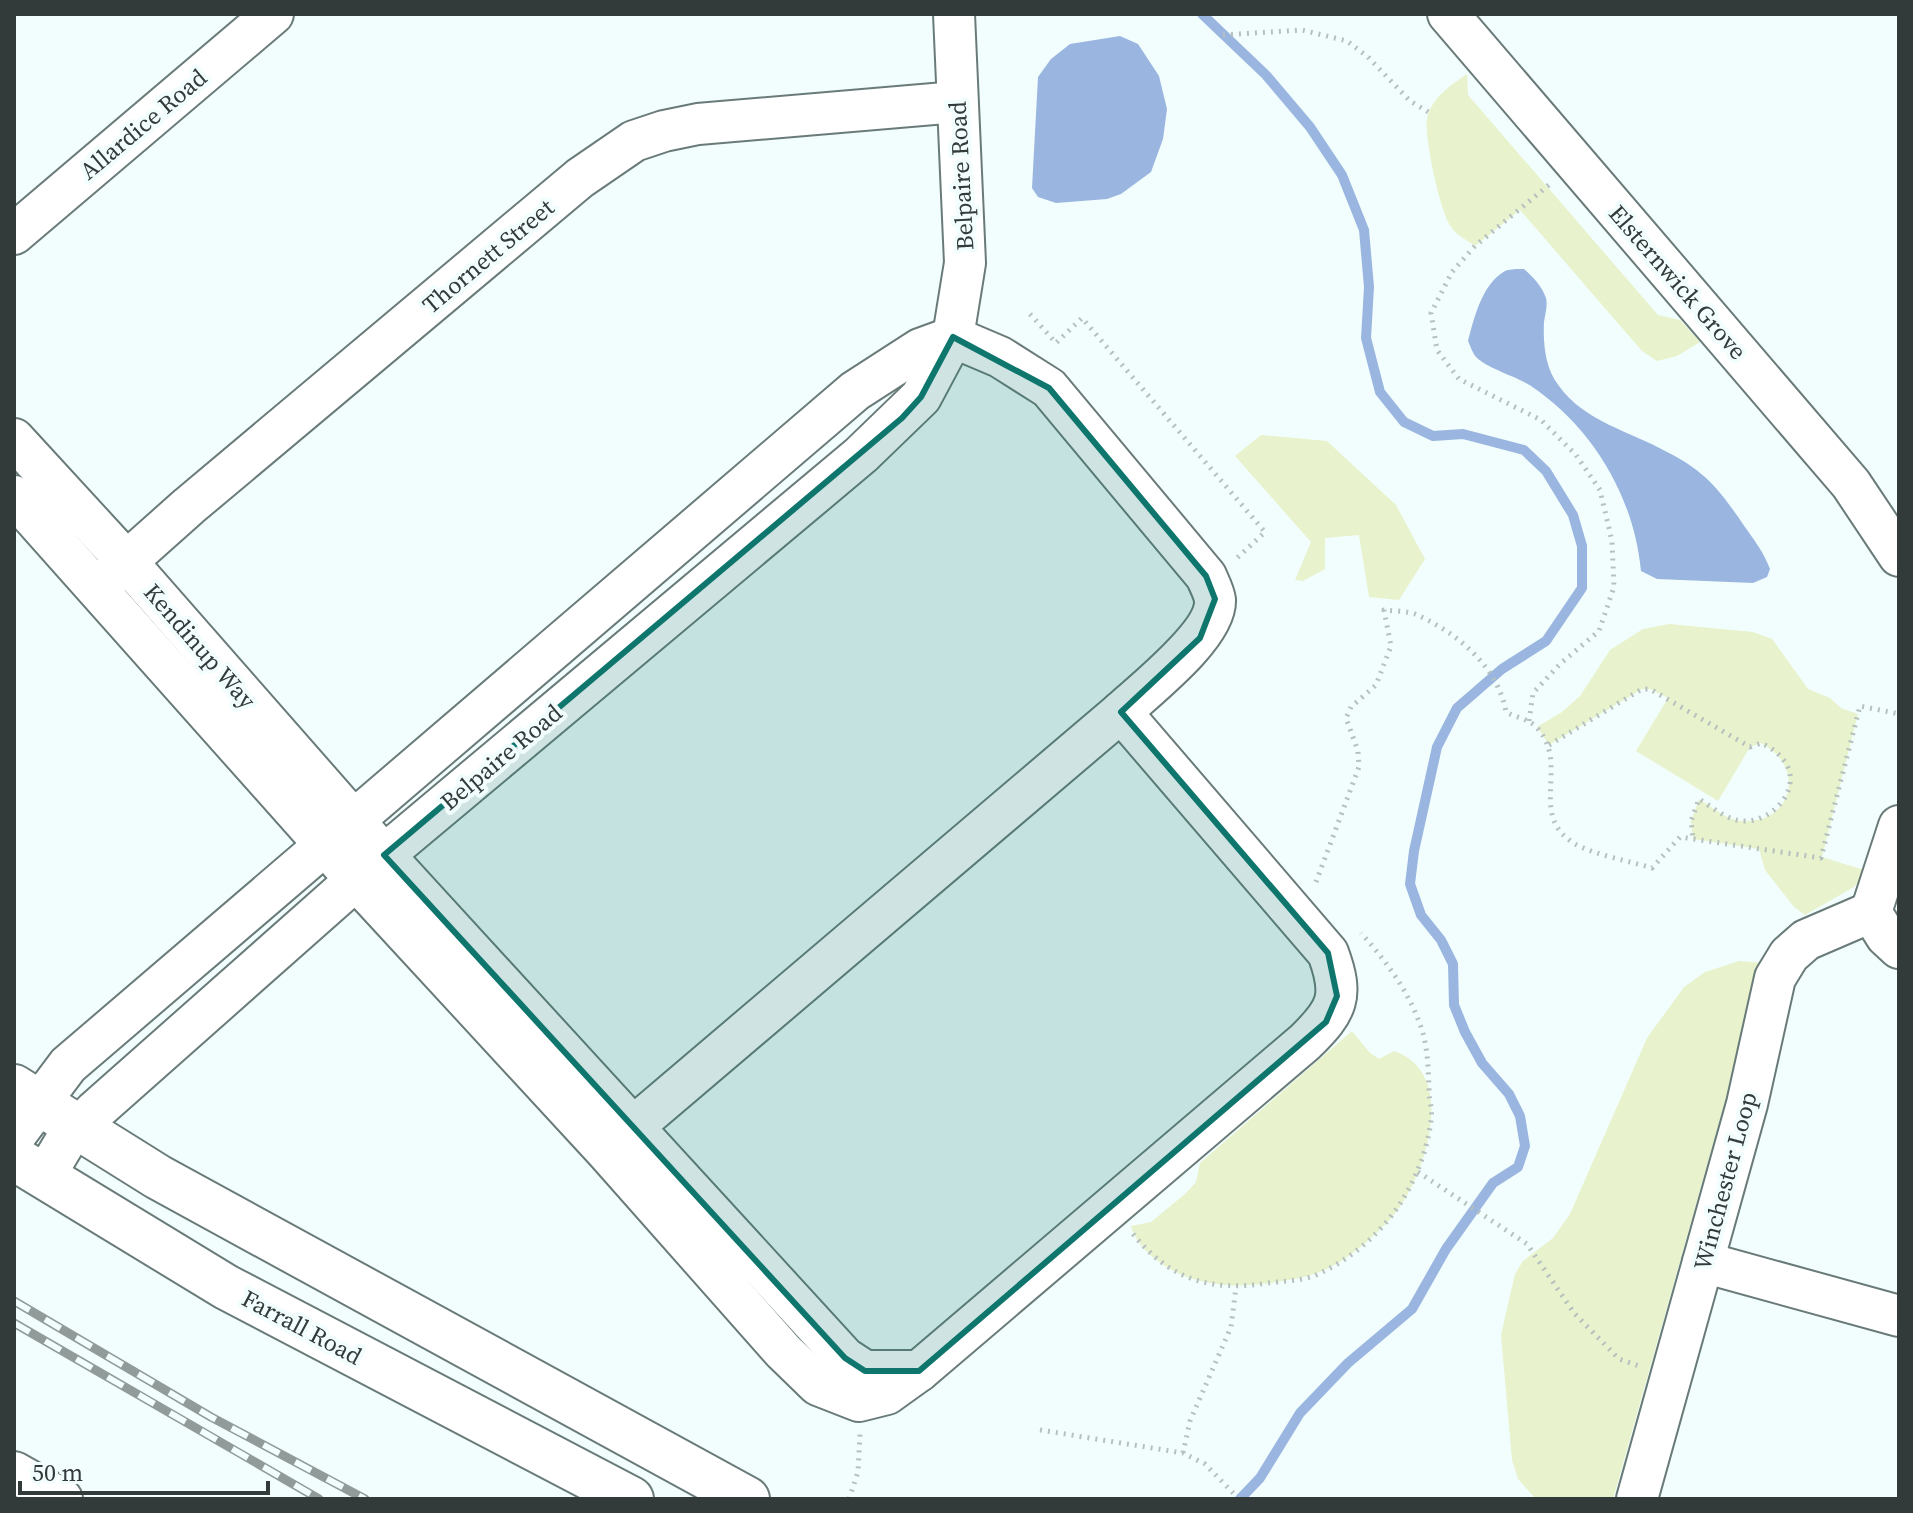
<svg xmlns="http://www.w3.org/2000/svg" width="1913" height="1513" font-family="'Source Serif 4',serif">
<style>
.green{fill:#e8f2cc}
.water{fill:#9ab6e0}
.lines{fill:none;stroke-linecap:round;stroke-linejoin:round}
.stream{stroke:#9ab6e0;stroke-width:10}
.minor-casing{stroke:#697b79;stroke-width:44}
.major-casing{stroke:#697b79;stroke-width:48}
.path{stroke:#b5c0bf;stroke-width:5;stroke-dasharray:2 6;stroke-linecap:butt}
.minor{stroke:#fff;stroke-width:40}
.major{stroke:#fff;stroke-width:44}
.rail-casing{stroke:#919b9a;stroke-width:9}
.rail{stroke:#f2fefd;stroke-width:6;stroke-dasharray:18;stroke-linecap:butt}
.marked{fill:#0f766e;fill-opacity:0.2;stroke:#0f766e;stroke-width:6;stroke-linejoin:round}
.labels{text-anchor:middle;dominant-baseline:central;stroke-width:8;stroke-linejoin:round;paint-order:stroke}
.street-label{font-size:24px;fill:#333b3a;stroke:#f2fefd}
</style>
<rect width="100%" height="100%" fill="#f2fefd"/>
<g class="green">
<path d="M1467,74l1,21 190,220 22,5 20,22 -23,14 -20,5 -15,-10 -122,-141 -45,36c-8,-6 -19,-11 -24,-19 -11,-15 -27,-90 -24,-108 4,-21 24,-34 40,-45z"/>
<path d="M1261,435l66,6 69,64 29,54 -26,41 -30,-3 -10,-62 -34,3v31l-22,12 -8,-1 16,-38 -76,-86z"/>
<path d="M1669,624l84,8 19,7 36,50 22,9 11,10 17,6 -36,143 45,14 -13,16 -49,28 -11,-8 -29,-37 -6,-21 -66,-10 -2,-18 8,-22c13,8 29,22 45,22 47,2 64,-53 17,-78l-11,4 -32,54 -82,-50 32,-53 -18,-9h-8l-93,56 -12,-18 25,-15 18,-16 30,-46 33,-21z"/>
<path d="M1739,961l25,2 -151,536h-77l-18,-20 -6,-19 -11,-125 14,-61 8,-13 30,-23 17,-24 77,-176 37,-51 21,-15z"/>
<path d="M1352,1031l18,22 9,6 15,-8c62,21 34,113 8,153 -13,19 -34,38 -52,51 -28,20 -47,23 -79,28 -29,4 -55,4 -84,-6 -21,-8 -50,-27 -56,-51l20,-4 34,-28 11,-12 4,-19z"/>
</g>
<g class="water">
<path d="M1120,36l18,8 21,32 8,33 -4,30 -12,33 -30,22 -14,5 -51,4 -18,-6 -6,-9 6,-111 13,-18 19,-15z"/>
<path d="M1524,269c9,8 18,17 22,29 2,7 -1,17 -2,24 -1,22 1,46 15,64 26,36 71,45 108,66 40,20 54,40 78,75 10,14 19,26 25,42l-3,8 -14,6 -96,-4 -16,-8c-7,-74 -48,-143 -110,-185 -15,-10 -43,-17 -55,-29 -3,-3 -6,-12 -8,-16 6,-23 14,-57 37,-70 5,-2 13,-2 19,-2z"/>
</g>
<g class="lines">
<path class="stream" d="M1202,14l64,61 44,52 32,48 22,55 5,57 -3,51 14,54 24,30 29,14 30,-2 61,16 22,21 27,44 9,31v42l-36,53 -44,28 -45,39 -20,39 -23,104 -4,33 11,31 20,25 12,24 1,41 11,27 17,31 27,31 11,22 5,30 -7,21 -25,16 -47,66 -34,60 -64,54 -48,50 -40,65 -20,21"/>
<defs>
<g id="minor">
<path d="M1448,14l403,470 48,72"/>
<path d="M14,234l259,-220"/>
<path d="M14,439l113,123 257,293 461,503 20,13h54"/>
<path d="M14,496l342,384 250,271 177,200 35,34 41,16 28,-7 32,-23 386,-329c33,-32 39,-46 23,-89l-207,-241"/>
<path d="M107,579l82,-73 391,-328 54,-37 30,-10 34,-7 259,-22"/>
<path d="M1899,826l-28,86 15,24 13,12"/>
<path d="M14,1137l54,-72 787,-674 65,-42 33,-12"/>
<path d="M613,1144l508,-432c25,-23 96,-78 94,-112 -1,-8 -6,-17 -9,-24l-157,-188 -49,-31 -47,-20"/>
<path d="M44,1177l21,-35 30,-31 289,-256 477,-400 60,-58 32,-60 12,-74 -11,-249"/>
<path d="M1703,1262l196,54"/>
<path d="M14,1472l48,27"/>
<path d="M1637,1499l110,-395 28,-126 14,-23 17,-15 65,-28"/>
</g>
<g id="major">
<path d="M14,1087l144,90 589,322"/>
<path d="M14,1158l212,129 405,212"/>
</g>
</defs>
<use href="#minor" class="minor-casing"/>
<use href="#major" class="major-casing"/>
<g class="path">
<path d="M1223,35l79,-5 45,11 21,16 42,44 20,12"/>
<path d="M1030,314l26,29 26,-25 183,214 -28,26"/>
<path d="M1529,721l4,-28 28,-30 38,-32 15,-44 -2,-46 -12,-51 -24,-35 -35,-35 -82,-41 -22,-29 -6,-37 21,-41 23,-26 75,-62"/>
<path d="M1549,745l93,-56h8l100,58 11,-4c9,4 18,10 24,19 18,27 -13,60 -41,59 -16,0 -32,-14 -45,-22l-8,22 2,18"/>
<path d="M1316,882l43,-115 -1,-16 -12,-33 5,-11 25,-22 15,-39 -7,-36c10,1 22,1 31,4 41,18 83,52 91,98 11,6 24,7 32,17 32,37 -11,86 37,115 20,11 54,17 77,24l28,-31 141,21 39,-152 39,8"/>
<path d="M1418,1172l109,72 47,69 45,46 20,7"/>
<path d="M1133,1234c37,46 78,58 135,49 15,-2 34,-2 48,-8 63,-28 106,-87 115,-154 2,-10 -2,-21 -2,-31 -1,-25 -1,-47 -11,-71 -13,-33 -34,-60 -57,-86"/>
<path d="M1040,1430l143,23 22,11 34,35"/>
<path d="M1183,1453l7,-32 41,-94 5,-40"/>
<path d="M849,1499l9,-27 2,-38"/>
</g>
<use href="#minor" class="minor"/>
<use href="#major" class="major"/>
<defs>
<g id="rail">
<path d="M14,1301l197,116 154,82"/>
<path d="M14,1323l305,176"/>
</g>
</defs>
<use href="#rail" class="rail-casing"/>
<use href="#rail" class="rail"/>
</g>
<path class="marked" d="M953,337l96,51 157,188 9,23 -15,39 -79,74 207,241 9,43 -11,26 -407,349h-54l-20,-13 -461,-503 518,-437 19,-21z"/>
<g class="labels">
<g class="street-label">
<text transform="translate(143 124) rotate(-40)">Allardice Road</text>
<text transform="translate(961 176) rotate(-93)">Belpaire Road</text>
<text transform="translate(488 256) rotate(-40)">Thornett Street</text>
<text transform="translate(1678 282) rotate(49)">Elsternwick Grove</text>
<text transform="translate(200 646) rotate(49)">Kendinup Way</text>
<text transform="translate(501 757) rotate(-40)">Belpaire Road</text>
<text transform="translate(1725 1181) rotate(-75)">Winchester Loop</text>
<text transform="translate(302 1327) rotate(28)">Farrall Road</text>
</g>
</g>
<rect width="1913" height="1513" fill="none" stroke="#333b3a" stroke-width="32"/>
<path d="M20 1481v12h248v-12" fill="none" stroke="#333b3a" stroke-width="4"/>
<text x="32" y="1481" font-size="24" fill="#333b3a" stroke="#f2fefd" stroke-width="6" paint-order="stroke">50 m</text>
</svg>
